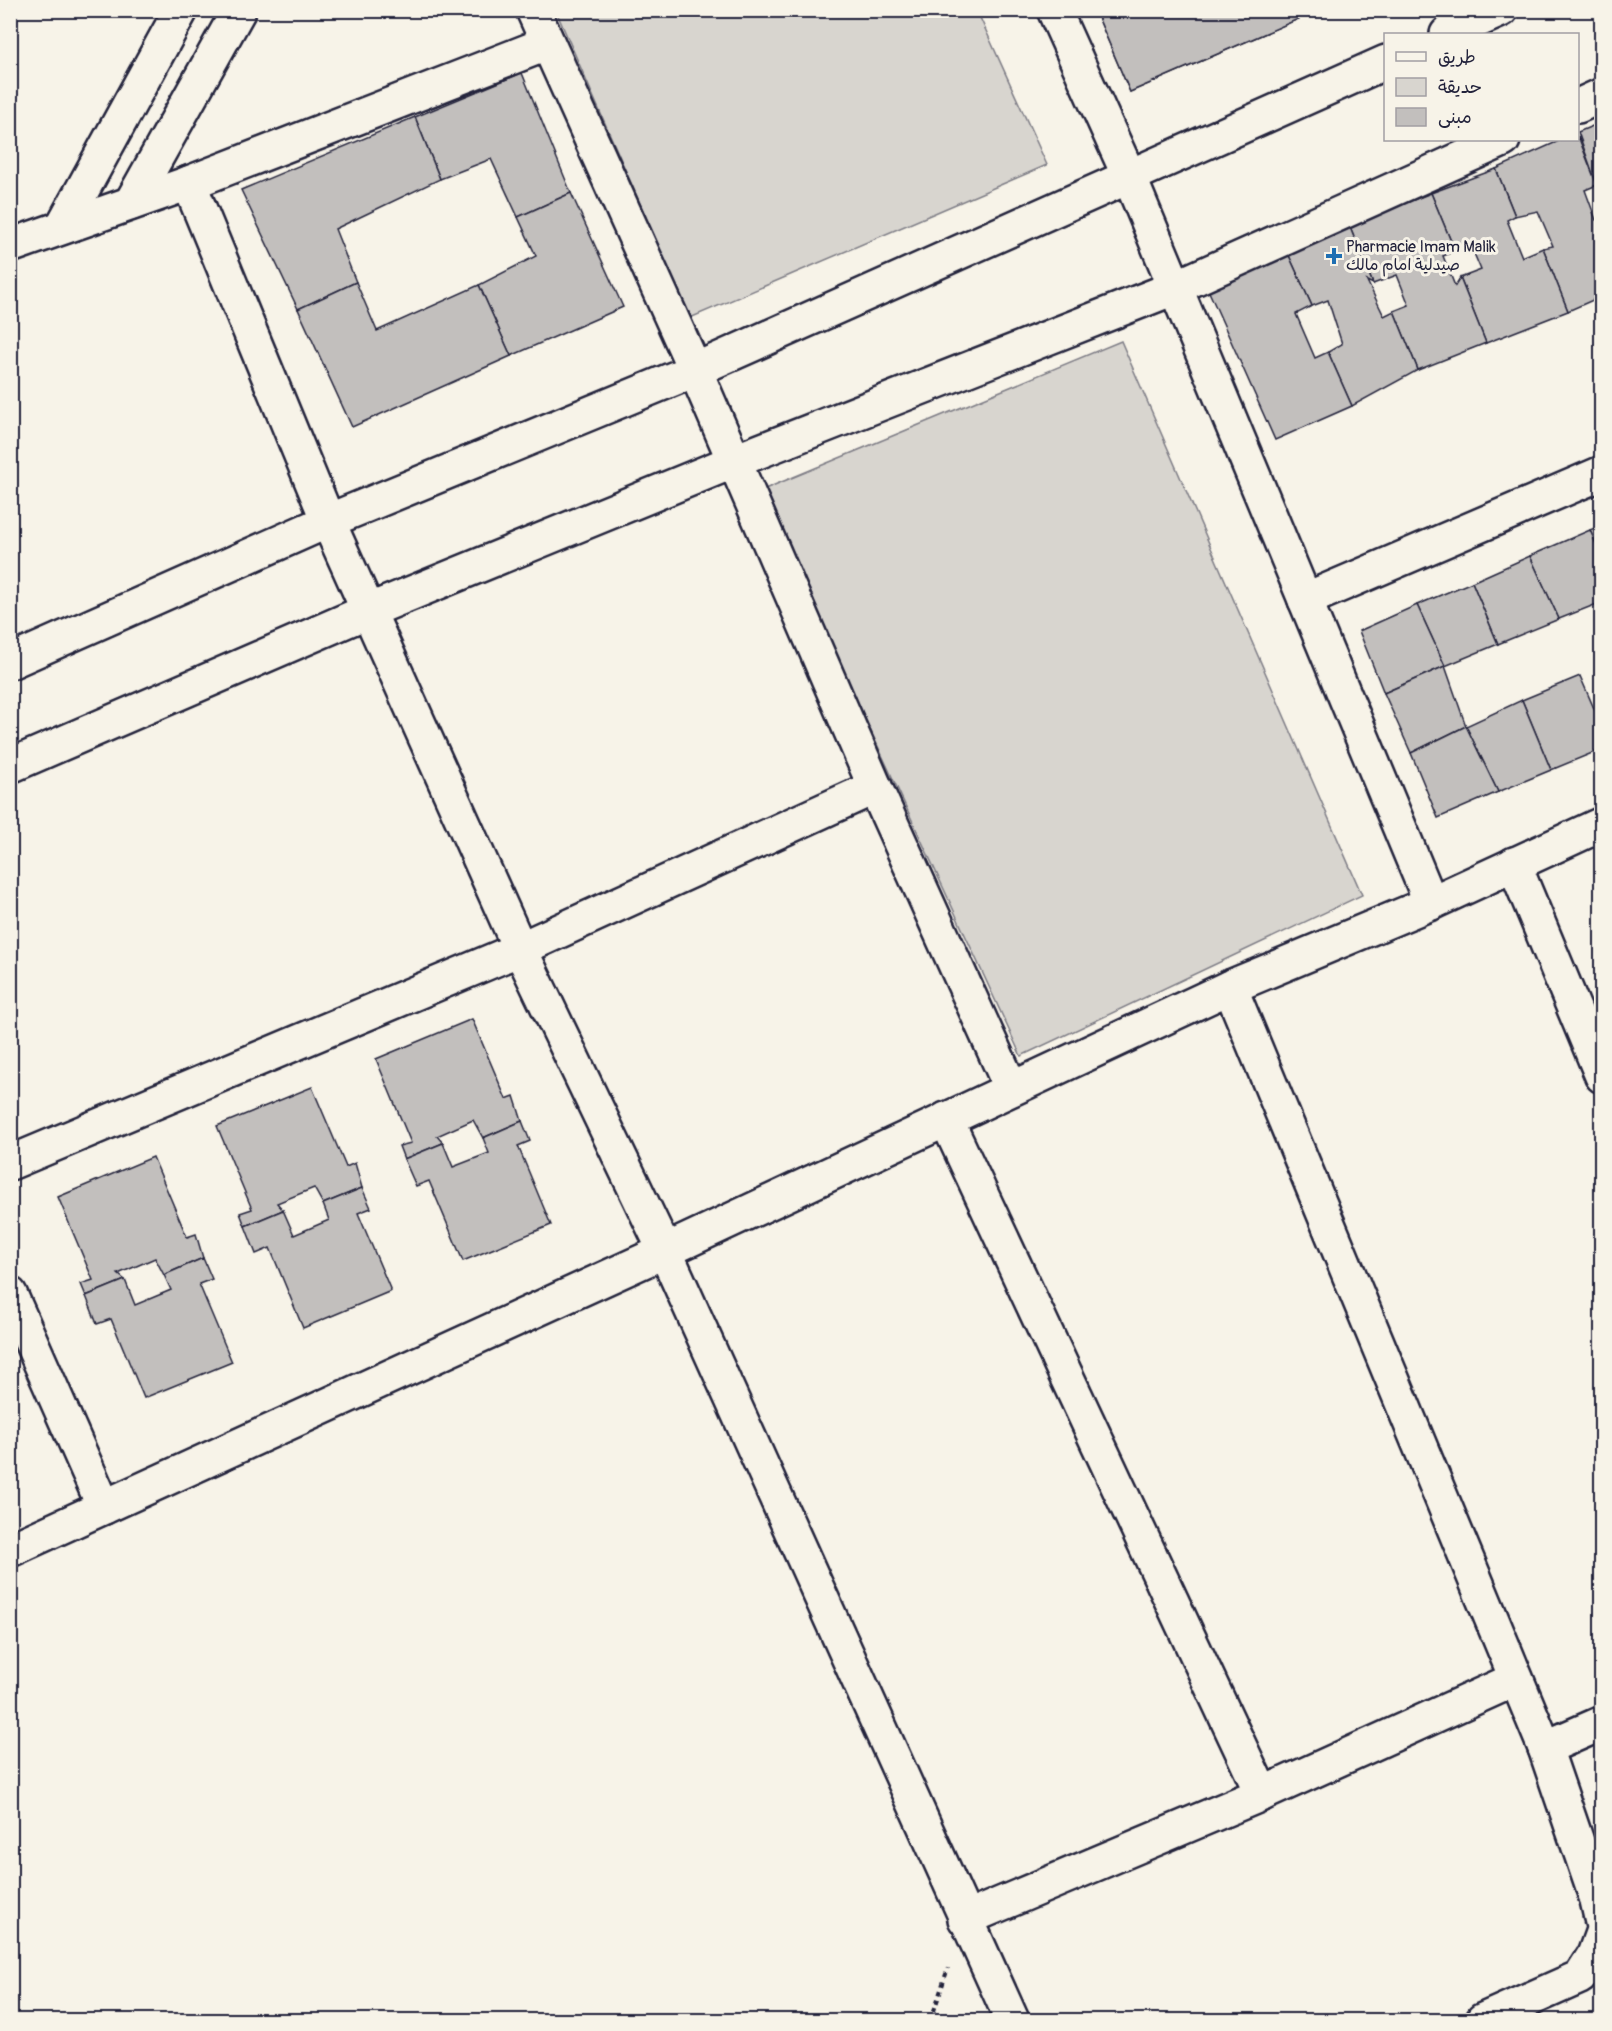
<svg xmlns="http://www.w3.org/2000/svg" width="1612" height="2031" font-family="Pangolin,'Playpen Sans Arabic',sans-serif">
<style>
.green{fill:#d8d5cf;stroke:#7d7c85;stroke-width:1.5}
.building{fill:#c2bfbd;stroke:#22223b;stroke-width:1.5}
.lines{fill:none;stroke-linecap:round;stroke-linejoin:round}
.street-casing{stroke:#22223b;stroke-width:38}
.path{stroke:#22223b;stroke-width:4;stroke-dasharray:4.5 4.5;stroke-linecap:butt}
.street{stroke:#f7f3e8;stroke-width:33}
.poi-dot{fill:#1f6fb2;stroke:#f7f3e8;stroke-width:2}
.labels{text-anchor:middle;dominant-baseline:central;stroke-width:6;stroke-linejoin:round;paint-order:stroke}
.poi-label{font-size:16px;fill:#22223b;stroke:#f7f3e8;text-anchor:start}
</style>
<rect width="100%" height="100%" fill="#f7f3e8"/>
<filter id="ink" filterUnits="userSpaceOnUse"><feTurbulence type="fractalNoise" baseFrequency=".0167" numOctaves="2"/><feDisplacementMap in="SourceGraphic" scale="12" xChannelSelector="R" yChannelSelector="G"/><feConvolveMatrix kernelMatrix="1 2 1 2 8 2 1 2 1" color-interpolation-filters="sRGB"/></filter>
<g filter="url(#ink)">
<g class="green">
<path d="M556,11h421l70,154 -357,153z"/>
<path d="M1121,341l241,554 -341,161 -261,-565z"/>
</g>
<g class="building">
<path d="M1095,10h224l-189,82z"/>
<path d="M1095,10h224l-189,82z"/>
<path d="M522,73l49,120 -53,24 -27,-58 -51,20 -25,-62z"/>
<path d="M415,117l25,62 -105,50 21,53 -58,27 -57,-119z"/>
<path d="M1602,122v60l-5,3 -19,-53z"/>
<path d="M1578,136l19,49 -12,5 11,30 6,-3v79l-34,15 -25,-63 10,-2 -15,-35 -23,5 -19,-47 65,-29h17z"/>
<path d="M1496,169l19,47 -8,4 15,37 21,-9 25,63 -82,32 -26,-65 21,-8 -11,-26 -15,7 -24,-58z"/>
<path d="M571,193l52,114 -112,49 -32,-71 57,-29 -18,-39z"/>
<path d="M1431,193l24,58 -12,5 12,30 5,-8 26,65 -68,27 -24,-59 15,-6 -12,-30 -24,9 -24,-59z"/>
<path d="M1349,225l24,59 -6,-3 17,35 10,-5 24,59 -66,36 -24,-54 14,-8 -14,-44 -16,6 -26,-57z"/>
<path d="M1286,249l26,57 -16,8 19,44 13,-6 24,54 -77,34 -69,-155z"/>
<path d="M356,282l21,49 102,-46 32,71 -159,71 -54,-118z"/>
<path d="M1602,525v33l-12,-28z"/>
<path d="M1590,530l12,28v44l-43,17 -29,-63z"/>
<path d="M1530,556l29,63 -61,25 -26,-62z"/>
<path d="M1472,582l26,62 -53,22 -28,-61z"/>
<path d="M1417,605l28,61 -61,27 -25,-62z"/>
<path d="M1445,666l21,60 -55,27 -27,-60z"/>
<path d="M1580,676l22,51v22l-51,21 -29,-70z"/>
<path d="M1522,700l29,70 -53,22 -32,-66z"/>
<path d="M1466,726l32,66 -60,26 -27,-65z"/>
<path d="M472,1019l34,80 8,-3 8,25 -39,17 -10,-18 -36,16 6,7 -39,16 -5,-13 12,-3 -35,-84z"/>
<path d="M312,1087l34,80 9,-4 7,25 -39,16 -9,-16 -37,15 6,7 -38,16 -5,-13 12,-4 -35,-83z"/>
<path d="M522,1121l8,20 -12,5 33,79 -88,36 -34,-80 -13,5 -12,-27 39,-16 10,24 36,-14 -6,-15z"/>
<path d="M153,1157l34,80 9,-3 7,24 -39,17 -9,-17 -37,16 7,6 -39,16 -5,-12 12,-4 -35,-83z"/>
<path d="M362,1188l9,20 -13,5 33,78 -88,37 -33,-80 -14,6 -11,-28 38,-16 11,25 35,-15 -6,-16z"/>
<path d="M203,1258l9,21 -13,5 33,78 -88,36 -33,-79 -14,5 -11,-28 39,-16 10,25 36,-15 -7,-15z"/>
</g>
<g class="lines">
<defs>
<g id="street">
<path d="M533,10l162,360 180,417 136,301"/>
<path d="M1054,10l75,166 302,727"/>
<path d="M1447,34l54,-24"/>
<path d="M546,44l-357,139 139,338 192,428 145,302 347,769"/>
<path d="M1578,106l24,-11"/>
<path d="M131,203l108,-193"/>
<path d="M62,227l119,-217"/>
<path d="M10,246l179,-63"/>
<path d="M1305,600l297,-127"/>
<path d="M10,662l318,-141 367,-151 691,-308"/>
<path d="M10,766l358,-155 364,-149 442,-174 329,-148"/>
<path d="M1514,864l88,212"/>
<path d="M1230,987l315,761 57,-25"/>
<path d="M946,1119l316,675 -297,125"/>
<path d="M10,1163l510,-214 355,-162"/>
<path d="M10,1294l94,213"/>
<path d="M10,1550l655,-299 565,-264 201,-84 171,-79"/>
<path d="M1545,1748l52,152 5,22"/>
<path d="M1262,1794l254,-115"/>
<path d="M1483,2020l97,-43 14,-22 8,-22"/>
</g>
</defs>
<use href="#street" class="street-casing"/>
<path class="path" d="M931,2020l17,-52"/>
<use href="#street" class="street"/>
</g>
</g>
<path class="poi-dot" d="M1331 247h6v6h6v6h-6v6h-6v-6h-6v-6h6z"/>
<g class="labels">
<g class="poi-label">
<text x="1346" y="247">Pharmacie Imam Malik<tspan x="1346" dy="18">صيدلية امام مالك</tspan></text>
</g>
</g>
<rect width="1612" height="2031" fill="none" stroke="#f7f3e8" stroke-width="36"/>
<rect x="18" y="18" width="1576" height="1995" fill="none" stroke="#22223b" stroke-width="2" filter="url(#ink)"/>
<rect x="1384" y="33" width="195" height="108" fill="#f7f3e8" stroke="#a29fa3" stroke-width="1.5"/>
<rect x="1396" y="52" width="30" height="9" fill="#f7f3e8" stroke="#a29fa3" stroke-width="1.5"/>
<text x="1438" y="63" font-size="18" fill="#22223b">طريق</text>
<rect x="1396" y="78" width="30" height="18" fill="#d8d5cf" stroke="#a29fa3" stroke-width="1.5"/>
<text x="1438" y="93" font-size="18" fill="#22223b">حديقة</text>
<rect x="1396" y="108" width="30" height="18" fill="#c2bfbd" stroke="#a29fa3" stroke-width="1.5"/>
<text x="1438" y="123" font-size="18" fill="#22223b">مبنى</text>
</svg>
